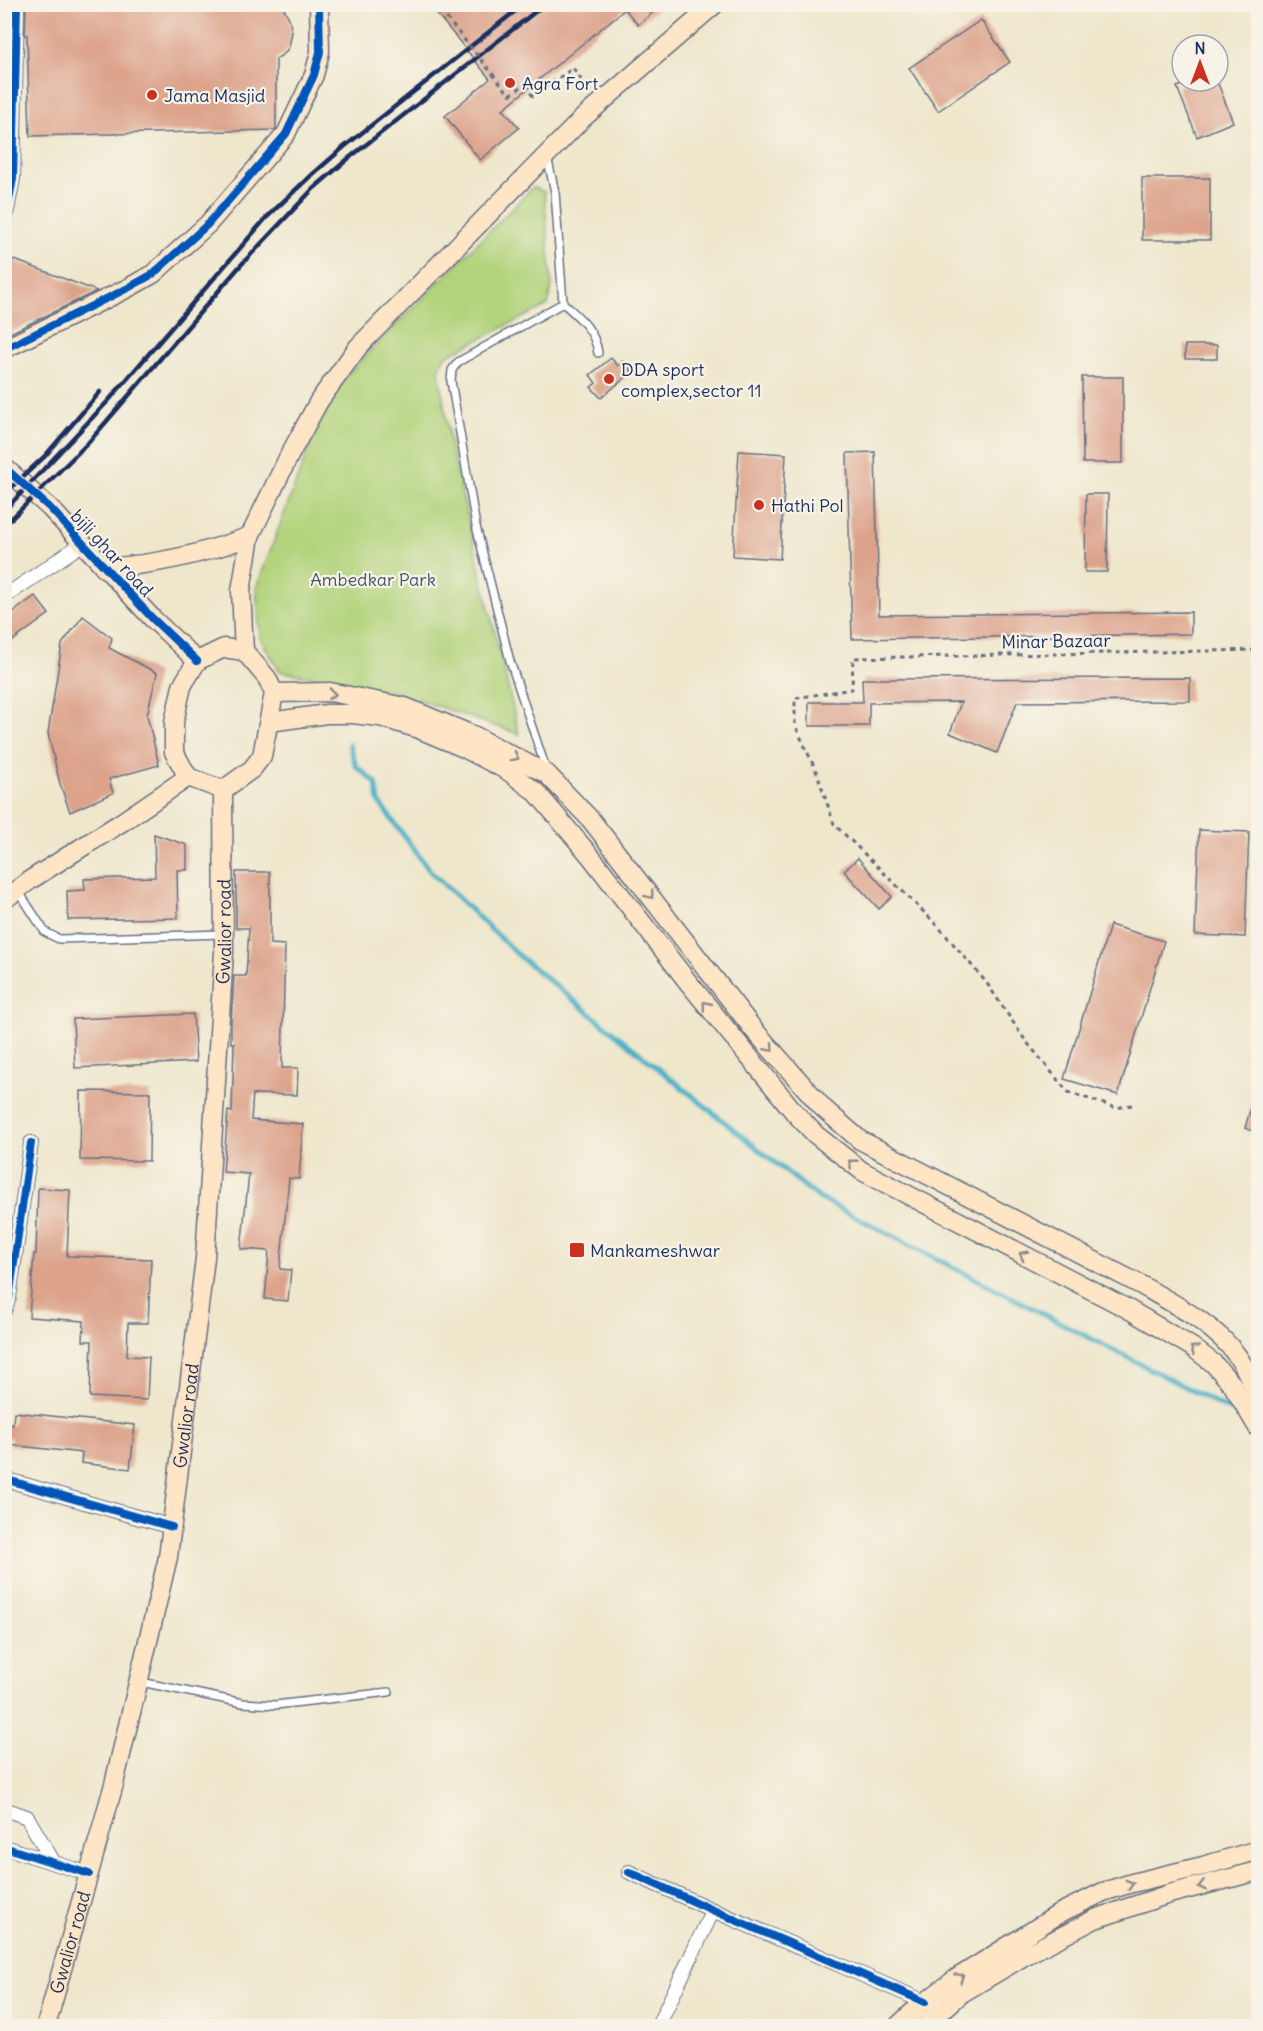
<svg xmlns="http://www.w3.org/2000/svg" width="1263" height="2031" font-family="Delius,sans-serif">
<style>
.green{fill:#b2d37b;stroke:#66816c;stroke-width:1.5}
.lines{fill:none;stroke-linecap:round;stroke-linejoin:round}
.stream{stroke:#48b1c6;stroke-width:5}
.building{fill:#dca28a}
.lane-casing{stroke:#656f84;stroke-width:10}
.street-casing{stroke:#656f84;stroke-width:16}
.secondary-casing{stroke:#656f84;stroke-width:21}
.path{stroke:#656f84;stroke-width:3;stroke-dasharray:4.5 4.5;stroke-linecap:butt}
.lane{stroke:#fff;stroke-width:7}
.street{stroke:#fff;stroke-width:14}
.secondary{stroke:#fee5c5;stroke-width:18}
.rail{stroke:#1b2f5e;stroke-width:4.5}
.path-bridge{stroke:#656f84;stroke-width:3;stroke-dasharray:4.5 4.5;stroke-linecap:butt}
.cycleway-casing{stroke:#f7f3e8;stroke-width:11}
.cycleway{stroke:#0057b8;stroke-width:8}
.oneway{stroke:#8c8a92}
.poi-dot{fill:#c8321e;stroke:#f7f3e8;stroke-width:2}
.labels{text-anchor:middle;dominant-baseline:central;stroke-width:4.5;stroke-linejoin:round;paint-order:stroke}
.poi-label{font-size:18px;fill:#1b2f5e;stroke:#f7f3e8;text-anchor:start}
.street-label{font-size:18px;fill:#1b2f5e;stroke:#f7f3e8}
.park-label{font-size:18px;fill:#415865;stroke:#f7f3e8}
</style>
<rect width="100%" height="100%" fill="#f7f3e8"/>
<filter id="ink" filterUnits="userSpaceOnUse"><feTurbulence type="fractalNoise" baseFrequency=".0167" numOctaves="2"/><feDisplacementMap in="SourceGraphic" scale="12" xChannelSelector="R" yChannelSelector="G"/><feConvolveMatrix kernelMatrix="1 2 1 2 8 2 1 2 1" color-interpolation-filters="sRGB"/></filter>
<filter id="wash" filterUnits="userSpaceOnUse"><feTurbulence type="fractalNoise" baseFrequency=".008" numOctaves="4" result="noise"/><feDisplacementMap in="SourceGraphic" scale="24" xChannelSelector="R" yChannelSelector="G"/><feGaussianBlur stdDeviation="1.35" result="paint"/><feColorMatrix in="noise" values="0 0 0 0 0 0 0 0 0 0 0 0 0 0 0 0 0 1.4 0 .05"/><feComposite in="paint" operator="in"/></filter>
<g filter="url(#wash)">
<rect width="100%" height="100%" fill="#efe7cc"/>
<path class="green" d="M533,187l11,5 8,94 -4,19 -104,52 -5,14 11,72 69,291 -123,-42 -116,-21 -20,-33 -4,-50 60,-158 30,-54z"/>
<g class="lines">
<path class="stream" d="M349,744l7,22 20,17 3,19 51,69 90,86 299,241 428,221"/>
</g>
<g id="blocks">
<g class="building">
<path d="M26,4h251l7,5 5,9 3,14 -3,15 -5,7 -8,5v70l-2,1 -244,6 -3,-101h-2z"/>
<path d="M429,4h234l-25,21 -13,-16 -122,100 16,19 -39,32 -35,-44 45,-37z"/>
<path d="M981,20l29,42 -72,49 -29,-43z"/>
<path d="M1194,81h23l16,41 -36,15 -20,-50z"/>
<rect x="1142" y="178" width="68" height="62"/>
<path d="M12,259l85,32 -93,45v-37z"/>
<rect x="1185" y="345" width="32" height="14"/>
<path d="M611,358l7,8 5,-5 9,11 -31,26 -10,-11 5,-4 -6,-8z"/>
<path d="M1082,377h41v86h-40z"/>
<path d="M739,451l47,3 -6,105 -47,-3z"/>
<path d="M875,452l4,163 312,-3v22l-339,5 -5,-186z"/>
<path d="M1086,494h22l-1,78h-22z"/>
<path d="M35,596l14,18 -45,33v-28z"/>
<path d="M83,616l29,22 -3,10 48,25 -10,42 12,50 -50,14 4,14 -43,19 -10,-28 -12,-51 14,-89z"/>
<path d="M1190,678v23l-173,1 -20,51 -47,-20 11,-31 -92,1v23h-60v-24h54l-1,-23z"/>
<path d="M1199,830l50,2 -4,105 -50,-2z"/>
<path d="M154,834l33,11v25h-10l1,48 -110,2 -1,-29 18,-1 -1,-11 71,-2z"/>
<path d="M858,858l34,39 -13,12 -35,-38z"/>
<path d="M236,872h34v72l15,1 -3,123h16l-1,27 -44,-1 -2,26 52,4 -4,55 -10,-1 -9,91 11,1 -3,31 -23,-2 4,-48 -28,-2 8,-75 -26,-2 5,-61 4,1 2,-69h-3v-21l3,-46h12l3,-48h-13z"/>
<path d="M1110,925l54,16 -46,154 -54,-16z"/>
<path d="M193,1014l3,48 -121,6 -2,-49z"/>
<path d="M81,1091l69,1 -1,69 -69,-1z"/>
<path d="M1255,1093l3,1v39l-13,-5z"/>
<path d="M38,1188l32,2 -3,66 84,3 -3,64h-20l-1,33 22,1 -2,43 -57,-3 2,-56h-9l1,-20 -55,-4 5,-63h2z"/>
<path d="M14,1412l121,13 -5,44 -49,-6 1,-10 -72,-8 1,-7 -7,-1v-13l9,1z"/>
</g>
</g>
</g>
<g filter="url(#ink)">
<use href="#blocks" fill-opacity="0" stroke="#656f84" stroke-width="1.5"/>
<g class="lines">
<defs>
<g id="lane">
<path d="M547,157l8,35 8,111"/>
<path d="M546,769l-36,-108 -34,-135 -25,-145 1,-11 6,-8 105,-59c17,15 32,27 35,50"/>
<path d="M17,889l28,43 14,7 165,-5"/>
<path d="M141,1682l102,21 32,2 114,-13"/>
</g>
<g id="street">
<path d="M4,225l9,-46 4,-175"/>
<path d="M4,597l78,-53"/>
<path d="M4,1311l5,-13 22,-155"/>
<path d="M4,1479l168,48"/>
<path d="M4,1809l23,8 27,46"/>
<path d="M4,1847l85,27"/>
<path d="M629,1872l79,36 217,94"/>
<path d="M658,2026l55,-116"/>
</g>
<g id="secondary">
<path d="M4,349l124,-61 25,-14 55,-50 78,-90 28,-59 6,-23 -1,-48"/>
<path d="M4,467l46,41 102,110 45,43"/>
<path d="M104,568c50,-3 100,-14 146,-32"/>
<path d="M224,648l20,3 23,27 7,15 -12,63 -10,13 -29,21 -35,-13 -14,-25v-30l8,-36 15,-25z"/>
<path d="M244,651l-3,-60 9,-55 40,-82 29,-53 39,-54 225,-229 132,-114"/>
<path d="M274,693l56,-1 75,15 70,29 72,38 44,46 163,210 69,78 37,32 281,145c33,19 75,40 97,72 8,11 13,25 20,37"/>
<path d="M269,722l58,-8h25l28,3 39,12 45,19 44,23 29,22 55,65 96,124 107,131 21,22 46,36 266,138 64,38 21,16 19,21 26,44"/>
<path d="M4,900l26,-20 92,-58 66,-45"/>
<path id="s1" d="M46,2026l68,-242 54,-227 37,-299 19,-306 -1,-162"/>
<path d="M898,2026l17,-16 42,-32 105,-66 41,-20 29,-9 71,-17 55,-16"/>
<path d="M924,2026l38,-33 62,-37 71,-37 74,-25 89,-23"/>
</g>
</defs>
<use href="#lane" class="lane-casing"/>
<use href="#street" class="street-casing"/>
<use href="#secondary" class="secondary-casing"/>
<g class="path">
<path d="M510,95l14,-10 9,11 40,-28 16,23"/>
<path d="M1132,1105l-16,3 -48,-16 -43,-52 -39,-58 -49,-57 -103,-101 -17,-51 -22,-48v-27l57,-9 1,-31 405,-8"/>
</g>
<use href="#lane" class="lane"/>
<use href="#street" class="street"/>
<use href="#secondary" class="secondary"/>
<g class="rail">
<path d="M4,494l41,-38 55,-64"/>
<path d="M4,511l105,-111 157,-182 39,-37 39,-34 180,-143"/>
<path d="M4,526l84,-83 152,-177 73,-77 36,-31 196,-154"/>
</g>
<path class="path-bridge" d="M435,4l75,91"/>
<defs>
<g id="cycleway">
<path d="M4,225l9,-46 4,-175"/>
<path d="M4,349l124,-61 25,-14 55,-50 78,-90 28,-59 6,-23 -1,-48"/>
<path d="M4,467l46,41 102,110 45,43"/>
<path d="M4,1311l5,-13 22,-155"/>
<path d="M4,1479l168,48"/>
<path d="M4,1847l85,27"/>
<path d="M629,1872l79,36 217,94"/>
</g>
</defs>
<use href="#cycleway" class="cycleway-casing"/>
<use href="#cycleway" class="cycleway"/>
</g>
<defs><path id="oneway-chevron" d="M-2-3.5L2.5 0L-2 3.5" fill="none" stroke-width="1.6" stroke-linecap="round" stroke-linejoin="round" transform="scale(1.5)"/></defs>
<g class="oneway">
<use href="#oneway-chevron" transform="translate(332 694) rotate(7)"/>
<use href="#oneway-chevron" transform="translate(515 757) rotate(28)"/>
<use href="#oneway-chevron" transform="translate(650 895) rotate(52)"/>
<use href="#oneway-chevron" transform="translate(706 1005) rotate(-129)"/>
<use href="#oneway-chevron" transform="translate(770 1048) rotate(49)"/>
<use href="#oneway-chevron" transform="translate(852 1163) rotate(-142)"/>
<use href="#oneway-chevron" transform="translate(1023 1255) rotate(-153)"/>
<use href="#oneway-chevron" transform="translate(1194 1349) rotate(-145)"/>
<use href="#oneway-chevron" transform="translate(1130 1884) rotate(-17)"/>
<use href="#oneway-chevron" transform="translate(1202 1886) rotate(166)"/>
<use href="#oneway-chevron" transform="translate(960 1977) rotate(-34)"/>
</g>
</g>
<g class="poi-dot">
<circle cx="510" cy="83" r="6"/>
<circle cx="152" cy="95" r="6"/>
<circle cx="609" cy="379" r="6"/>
<circle cx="759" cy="505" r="6"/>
<rect x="569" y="1242" width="16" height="16" rx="3"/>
</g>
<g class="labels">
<g class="poi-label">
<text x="522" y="83">Agra Fort</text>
<text x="164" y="95">Jama Masjid</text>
<text x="621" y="369">DDA sport<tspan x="621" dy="21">complex,sector 11</tspan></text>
<text x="771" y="505">Hathi Pol</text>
<text x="590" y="1250">Mankameshwar</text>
</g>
<g class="street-label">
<text transform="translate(112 553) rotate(47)">bijli ghar road</text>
<text transform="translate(1056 641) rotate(-1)">Minar Bazaar</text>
<text stroke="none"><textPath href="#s1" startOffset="1113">Gwalior road</textPath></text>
<text stroke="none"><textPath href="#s1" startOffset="627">Gwalior road</textPath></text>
<text stroke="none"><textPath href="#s1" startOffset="87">Gwalior road</textPath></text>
</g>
<g class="park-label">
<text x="373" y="579">Ambedkar Park</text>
</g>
</g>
<rect width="1263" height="2031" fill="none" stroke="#f7f3e8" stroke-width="24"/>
<g transform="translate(1200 63)"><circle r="28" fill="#f7f3e8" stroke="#9fa5b1" stroke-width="1.5"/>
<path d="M0-4.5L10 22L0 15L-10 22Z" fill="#c8321e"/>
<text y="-9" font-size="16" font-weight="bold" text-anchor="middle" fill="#1b2f5e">N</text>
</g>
</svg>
